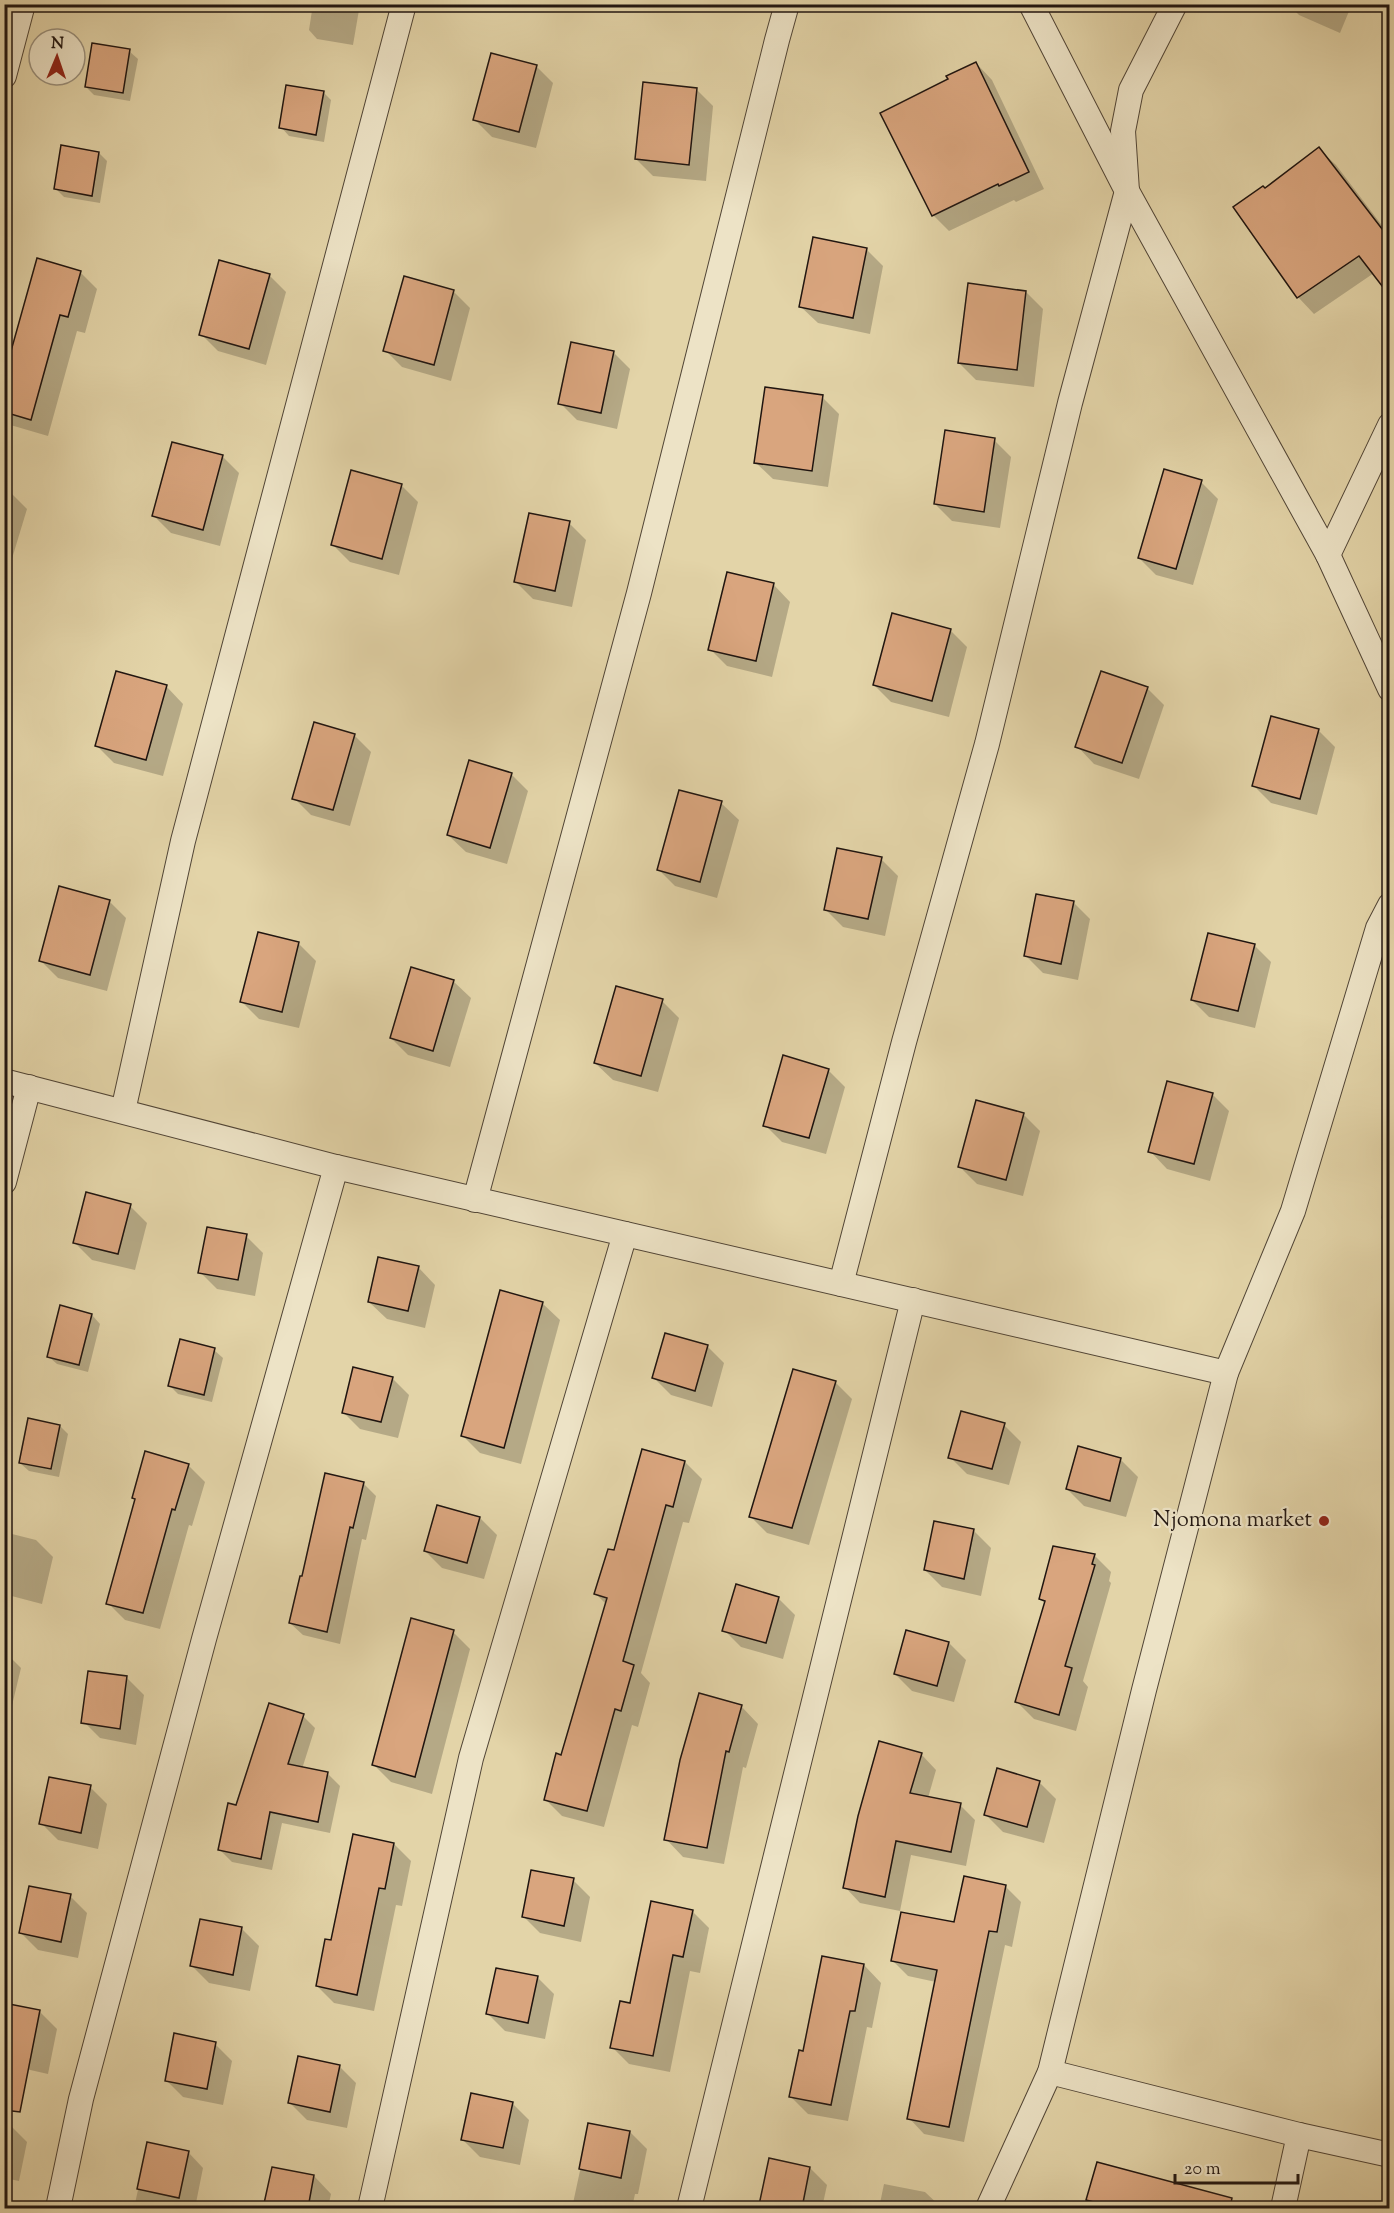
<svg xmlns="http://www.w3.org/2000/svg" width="1394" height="2213" font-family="'Sorts Mill Goudy',serif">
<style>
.shadow{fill:#0003}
.building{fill:#d9a57e;stroke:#201510;stroke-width:1.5}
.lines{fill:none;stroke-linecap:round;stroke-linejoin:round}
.lane-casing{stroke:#514536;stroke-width:26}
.lane{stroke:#ede3c6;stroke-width:24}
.poi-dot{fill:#8f2418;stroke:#ede3c6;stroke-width:2}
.labels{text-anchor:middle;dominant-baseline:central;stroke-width:4.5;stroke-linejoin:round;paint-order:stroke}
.poi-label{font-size:22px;fill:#201510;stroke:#ede3c6;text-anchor:end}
</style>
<rect width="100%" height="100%" fill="#e3d4a8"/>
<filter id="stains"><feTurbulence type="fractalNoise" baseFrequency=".00333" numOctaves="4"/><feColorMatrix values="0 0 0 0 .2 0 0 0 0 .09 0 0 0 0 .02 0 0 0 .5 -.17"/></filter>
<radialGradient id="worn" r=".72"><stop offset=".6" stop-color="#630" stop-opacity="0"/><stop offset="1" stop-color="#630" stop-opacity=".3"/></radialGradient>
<g class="shadow">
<path d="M313,4h47l-7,41 -36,-6 -8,-9z"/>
<path d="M1288,4h64l-12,29 -41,-18z"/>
<path d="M129,51l9,8 -8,42 -36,-6 -8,-8z"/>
<path d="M976,63l16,17 52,109 -28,13 -2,-2 -65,31 -16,-16 17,-135z"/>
<path d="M536,66l17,17 -17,65 -44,-11 -17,-17z"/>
<path d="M696,89l17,17 -7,75 -53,-5 -17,-17z"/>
<path d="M323,92l8,8 -7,42 -35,-6 -8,-9z"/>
<path d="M1319,149l17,16 54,71v51l-16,-14 -60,41 -16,-17 -63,-90 30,-17z"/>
<path d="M99,153l8,8 -7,42 -36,-6 -8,-8z"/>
<path d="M866,249l17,17 -13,68 -52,-11 -18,-17z"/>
<path d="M80,272l17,17 -12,44 -8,-2 -29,105 -41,-12 -3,-3v-57l5,1z"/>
<path d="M269,275l17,17 -20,73 -48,-14 -17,-17z"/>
<path d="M453,291l17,17 -19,73 -49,-14 -17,-17z"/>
<path d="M1026,292l17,17 -9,78 -58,-7 -17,-17z"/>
<path d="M613,352l17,17 -13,60 -40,-9 -17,-17z"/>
<path d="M822,397l17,17 -11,73 -55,-8 -18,-17z"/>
<path d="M994,440l17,17 -11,71 -48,-7 -17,-17z"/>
<path d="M222,456l17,17 -19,73 -49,-13 -17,-17z"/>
<path d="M1201,482l17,17 -25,86 -37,-10 -17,-17z"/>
<path d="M401,485l17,17 -19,73 -49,-13 -17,-17z"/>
<path d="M4,491l6,1 17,17 -23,76z"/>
<path d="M569,523l17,17 -14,67 -39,-8 -17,-17z"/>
<path d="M773,584l17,18 -18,75 -45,-11 -17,-17z"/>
<path d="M950,630l17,17 -18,70 -58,-15 -17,-17z"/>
<path d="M166,686l17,18 -20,72 -49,-13 -17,-17z"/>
<path d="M1147,688l17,17 -25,74 -45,-15 -17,-18z"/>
<path d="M1318,730l17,17 -18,68 -46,-12 -17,-17z"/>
<path d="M354,735l17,17 -21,74 -39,-11 -17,-17z"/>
<path d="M511,774l17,17 -21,73 -41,-12 -18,-17z"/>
<path d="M721,803l18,17 -22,78 -42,-12 -17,-17z"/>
<path d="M881,859l17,17 -13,60 -42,-9 -17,-17z"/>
<path d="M109,901l17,17 -19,73 -49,-13 -17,-17z"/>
<path d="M1073,902l17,17 -12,61 -35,-7 -17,-17z"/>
<path d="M299,944l17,17 -17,67 -40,-9 -17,-17z"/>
<path d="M1254,945l17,17 -16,66 -46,-11 -17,-17z"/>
<path d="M453,981l18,17 -21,69 -42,-12 -17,-17z"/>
<path d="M662,1001l17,17 -21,74 -45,-12 -18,-17z"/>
<path d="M828,1070l17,17 -19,67 -44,-12 -17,-17z"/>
<path d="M1212,1094l17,17 -19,70 -43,-12 -17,-18z"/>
<path d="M1023,1114l17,17 -17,65 -46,-12 -17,-17z"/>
<path d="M1390,1179v48l-9,-9z"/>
<path d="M130,1206l17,17 -12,47 -43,-10 -17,-17z"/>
<path d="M246,1236l17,17 -8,43 -38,-7 -17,-17z"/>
<path d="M418,1267l17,18 -10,43 -38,-9 -18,-17z"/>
<path d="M542,1303l18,17 -39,144 -41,-11 -17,-17z"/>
<path d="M61,1307l31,8 8,9 -12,48 -31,-8 -9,-8z"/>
<path d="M707,1346l17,17 -12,44 -41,-12 -17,-17z"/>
<path d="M214,1350l9,8 -11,44 -34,-8 -8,-8z"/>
<path d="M392,1378l17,17 -11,43 -38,-9 -17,-17z"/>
<path d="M835,1382l17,17 -43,146 -42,-12 -17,-17z"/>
<path d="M1004,1425l17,17 -12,43 -42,-11 -17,-17z"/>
<path d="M60,1426l8,8 -9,43 -30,-6 -9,-8z"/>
<path d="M1121,1460l17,17 -12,40 -42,-11 -17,-17z"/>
<path d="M685,1462l17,17 -13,44 -6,-1 -42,151 9,10 -12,44 -6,-2 -28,102 -42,-11 -17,-17 17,-43 44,-152 -10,-10 19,-42z"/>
<path d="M188,1465l17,17 -13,44 -3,-1 -29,104 -35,-9 -17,-17 28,-103z"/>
<path d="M363,1483l13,13 -10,44 -4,-1 -22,105 -37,-9 -13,-12 13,-45z"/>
<path d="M480,1518l17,17 -13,44 -42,-11 -17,-17z"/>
<path d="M936,1523l38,8 17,17 -10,48 -39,-9 -17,-17z"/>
<path d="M4,1532l32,8 17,17 -11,47 -38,-10z"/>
<path d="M1094,1555l17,17 -2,9 2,2 -28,98 5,6 -12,44 -42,-12 -17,-17 29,-98 -6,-5z"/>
<path d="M778,1598l17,17 -12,44 -42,-12 -17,-17z"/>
<path d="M453,1632l17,17 -38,145 -41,-12 -17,-17z"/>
<path d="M949,1643l17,17 -12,42 -42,-11 -17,-17z"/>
<path d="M4,1651l17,17 -12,50 -5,-2z"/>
<path d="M127,1678l17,17 -8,50 -36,-7 -17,-17z"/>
<path d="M741,1706l17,18 -12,44 -3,-1 -19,97 -41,-7 -17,-18z"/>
<path d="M303,1716l12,12 -13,41 26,5 12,12 -10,47 -48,-10 -10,47 -40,-8 -12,-12 17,-44z"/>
<path d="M921,1754l15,16 -8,28 32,7 15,15 -9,46 -55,-11 -11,56 -40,-8 -15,-16z"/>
<path d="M1039,1782l17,17 -12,44 -41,-11 -17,-17z"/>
<path d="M90,1787l17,17 -9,45 -40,-9 -17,-17z"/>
<path d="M394,1844l17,17 -9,45 -6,-1 -22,106 -40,-8 -17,-17 15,-44z"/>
<path d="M573,1880l17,17 -9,45 -41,-9 -17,-17z"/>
<path d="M1005,1886l16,16 -9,45 -7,-2 -41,197 -40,-8 -15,-16 27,-136 -28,-6 -16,-16 64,-36z"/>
<path d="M70,1896l17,17 -9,45 -40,-8 -17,-17z"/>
<path d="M692,1911l17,17 -9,45 -10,-2 -20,101 -41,-8 -17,-17 20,-43z"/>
<path d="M201,1921l41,8 17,17 -9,45 -41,-8 -17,-17z"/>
<path d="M864,1965l17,18 -9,45 -5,-1 -19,94 -40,-7 -17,-17 13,-45z"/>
<path d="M537,1977l17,17 -9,45 -40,-8 -17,-17z"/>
<path d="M4,2005l36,7 17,17 -9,45 -40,-9z"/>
<path d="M215,2044l17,17 -9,44 -40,-8 -17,-17z"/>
<path d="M339,2066l17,17 -9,45 -40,-8 -17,-17z"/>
<path d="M512,2103l17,17 -9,45 -40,-8 -17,-17z"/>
<path d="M4,2124l6,1 17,17 -8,39 -15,-3z"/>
<path d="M590,2124l40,8 17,17 -9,45h-3l-3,14h-60z"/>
<path d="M148,2144l40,8 15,16 -8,40h-61z"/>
<path d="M810,2168l17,17 -5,23h-57l-4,-4z"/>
<path d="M273,2169l41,7 17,18 -3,14h-63z"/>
<path d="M884,2184l41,8 17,16h-63z"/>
<path d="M1088,2200l129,7 -126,1 1,-4z"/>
</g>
<g class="building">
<path d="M92,43l38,6 -7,44 -38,-6z"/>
<path d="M491,53l46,12 -18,67 -46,-12z"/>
<path d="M976,62l53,110 -30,14 -1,-2 -66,32 -52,-103 68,-34 -2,-3z"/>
<path d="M643,82l54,6 -8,77 -54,-6z"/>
<path d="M286,85l38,6 -8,44 -37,-7z"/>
<path d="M61,145l38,7 -7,44 -38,-7z"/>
<path d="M1319,147l70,91v57l-30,-39 -62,42 -64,-91 30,-21 2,2z"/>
<path d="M813,237l54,11 -14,70 -54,-11z"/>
<path d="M37,258l44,13 -13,46 -8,-2 -29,105 -27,-8v-36z"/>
<path d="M219,260l51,14 -21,75 -50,-14z"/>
<path d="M404,276l50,14 -20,75 -51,-14z"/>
<path d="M968,283l58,8 -9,79 -59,-7z"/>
<path d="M571,342l43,9 -13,62 -43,-9z"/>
<path d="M765,387l58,8 -11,76 -58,-8z"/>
<path d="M945,430l50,8 -11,74 -50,-8z"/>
<path d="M172,442l51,13 -20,75 -51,-14z"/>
<path d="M1164,469l38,11 -26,89 -38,-11z"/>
<path d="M351,470l51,14 -20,75 -51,-14z"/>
<path d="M529,513l41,8 -15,70 -41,-9z"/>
<path d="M727,572l47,11 -18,78 -48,-11z"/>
<path d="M892,613l59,16 -19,72 -59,-16z"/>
<path d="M116,671l51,14 -21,75 -51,-14z"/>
<path d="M1101,671l47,16 -26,76 -47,-16z"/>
<path d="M1271,716l48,13 -19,70 -48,-13z"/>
<path d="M314,722l41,12 -22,76 -41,-11z"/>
<path d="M469,760l43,13 -22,75 -43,-13z"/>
<path d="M679,790l43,11 -22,81 -43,-12z"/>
<path d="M837,848l45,9 -14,62 -44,-9z"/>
<path d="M59,886l51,14 -20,75 -51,-14z"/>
<path d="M1036,894l38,7 -13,63 -37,-8z"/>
<path d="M258,932l41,10 -17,70 -42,-10z"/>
<path d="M1208,933l47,11 -17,67 -47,-11z"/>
<path d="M411,967l43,13 -21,71 -43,-13z"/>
<path d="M616,986l47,13 -22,77 -47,-13z"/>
<path d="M783,1055l46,14 -20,69 -46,-12z"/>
<path d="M1167,1081l46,12 -19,71 -46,-12z"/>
<path d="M976,1100l48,13 -18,67 -48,-13z"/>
<path d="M86,1192l45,12 -13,50 -45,-11z"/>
<path d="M207,1227l40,7 -9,46 -40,-7z"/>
<path d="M378,1257l41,9 -11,45 -40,-9z"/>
<path d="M500,1290l43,12 -39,146 -43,-12z"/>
<path d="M60,1305l32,9 -13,51 -32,-8z"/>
<path d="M665,1333l43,12 -13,46 -43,-13z"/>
<path d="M180,1339l35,9 -11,47 -36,-9z"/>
<path d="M353,1367l40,10 -12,45 -39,-9z"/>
<path d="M793,1369l43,12 -44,147 -43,-11z"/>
<path d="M961,1411l44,12 -13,46 -44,-11z"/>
<path d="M28,1418l32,7 -9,44 -32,-6z"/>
<path d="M1078,1446l43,12 -11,43 -44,-12z"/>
<path d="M642,1449l43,12 -12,46 -7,-2 -43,156 11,4 -13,46 -6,-2 -28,102 -43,-11 12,-47 5,2 46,-157 -13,-4 14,-45 6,1z"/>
<path d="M145,1451l44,13 -14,46 -3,-1 -29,104 -37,-9 29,-105 -3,-1z"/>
<path d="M325,1473l39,9 -11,46 -3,-1 -23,105 -38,-9 11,-47h2z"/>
<path d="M437,1505l43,12 -13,46 -43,-12z"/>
<path d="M934,1521l40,8 -10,50 -40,-9z"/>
<path d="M1053,1546l42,8 -3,10 3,1 -30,101 7,2 -13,47 -44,-13 30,-101 -6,-2z"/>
<path d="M736,1584l43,13 -13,46 -44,-12z"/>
<path d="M411,1618l43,12 -39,147 -43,-12z"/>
<path d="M906,1630l43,12 -12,44 -43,-12z"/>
<path d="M88,1671l39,5 -7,53 -39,-6z"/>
<path d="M699,1693l43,12 -13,47 -3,-1 -19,97 -43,-8 16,-80z"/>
<path d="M269,1703l35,11 -16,50 40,8 -10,50 -48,-10 -9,47 -43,-9 10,-47 8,2z"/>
<path d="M879,1741l43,12 -12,40 51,10 -10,49 -55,-11 -11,56 -42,-9 15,-72z"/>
<path d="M997,1768l43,13 -13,46 -43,-12z"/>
<path d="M49,1777l42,8 -10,48 -42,-9z"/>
<path d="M353,1834l41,9 -9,46 -6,-1 -22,107 -41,-9 9,-47 6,1z"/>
<path d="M531,1870l43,8 -10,48 -42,-9z"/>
<path d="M964,1876l42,9 -9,47 -8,-1 -40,196 -42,-8 30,-149 -46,-9 10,-49 53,10z"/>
<path d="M29,1886l42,8 -10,48 -42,-9z"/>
<path d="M651,1901l42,9 -10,47 -10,-2 -20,101 -43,-8 10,-47 10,2z"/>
<path d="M200,1919l42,8 -9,48 -43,-9z"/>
<path d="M822,1956l42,8 -9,47h-5l-19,94 -42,-8 10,-47 4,1z"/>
<path d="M496,1968l42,8 -10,47 -42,-9z"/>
<path d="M4,2003l36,7 -20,102 -16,-2z"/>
<path d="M174,2033l42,9 -9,47 -42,-8z"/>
<path d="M298,2056l42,9 -10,47 -42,-9z"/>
<path d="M471,2093l42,9 -10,46 -42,-8z"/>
<path d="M588,2123l42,8 -9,47 -42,-9z"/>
<path d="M147,2142l42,9 -10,47 -42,-9z"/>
<path d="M769,2158l41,9 -8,41h-25l-18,-3z"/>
<path d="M1097,2162l135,36 -2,10h-113l-31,-8z"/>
<path d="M272,2167l42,8 -6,33h-45z"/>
</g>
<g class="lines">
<defs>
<g id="lane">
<path d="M1031,4l96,187 201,364 62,134"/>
<path d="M4,76l19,-72"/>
<path d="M1328,555l62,-130"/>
<path d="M4,1081l332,86 890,206"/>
<path d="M123,1111l60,-270 221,-837"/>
<path d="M4,1182l25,-95"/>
<path d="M475,1200l164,-607 138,-553 10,-36"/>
<path d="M841,1284l63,-242 83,-298 83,-341 57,-212 -4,-60 8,-41 44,-86"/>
<path d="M1050,2072l249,63 91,20"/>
<path d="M58,2208l23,-109 123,-460 132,-472"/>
<path d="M370,2208l101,-450 154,-524"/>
<path d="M689,2208l224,-908"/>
<path d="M988,2208l62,-136 94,-382 82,-317 67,-162 85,-283 12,-23"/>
<path d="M1283,2208l16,-73"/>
</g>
</defs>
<use href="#lane" class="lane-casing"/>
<use href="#lane" class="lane"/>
</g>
<circle class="poi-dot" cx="1324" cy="1521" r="6"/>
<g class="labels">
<g class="poi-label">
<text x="1312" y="1521">Njomona market</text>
</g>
</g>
<rect width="1394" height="2213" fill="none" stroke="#e3d4a8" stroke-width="24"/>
<rect x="6" y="6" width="1382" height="2201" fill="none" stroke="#201510" stroke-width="3"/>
<rect x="12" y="12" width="1370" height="2189" fill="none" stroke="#201510" stroke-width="1.5"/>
<g transform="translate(57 57) rotate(2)"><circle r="28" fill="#ede3c6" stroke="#9b917d" stroke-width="1.5"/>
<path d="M0-4.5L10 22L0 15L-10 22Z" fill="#8f2418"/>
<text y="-9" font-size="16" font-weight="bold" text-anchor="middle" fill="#201510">N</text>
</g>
<path d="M1175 2174v9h123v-9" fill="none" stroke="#201510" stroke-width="3"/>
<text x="1184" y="2174" font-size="18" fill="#201510" stroke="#ede3c6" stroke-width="4.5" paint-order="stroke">20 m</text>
<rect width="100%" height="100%" filter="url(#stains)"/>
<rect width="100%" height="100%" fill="url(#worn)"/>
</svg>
